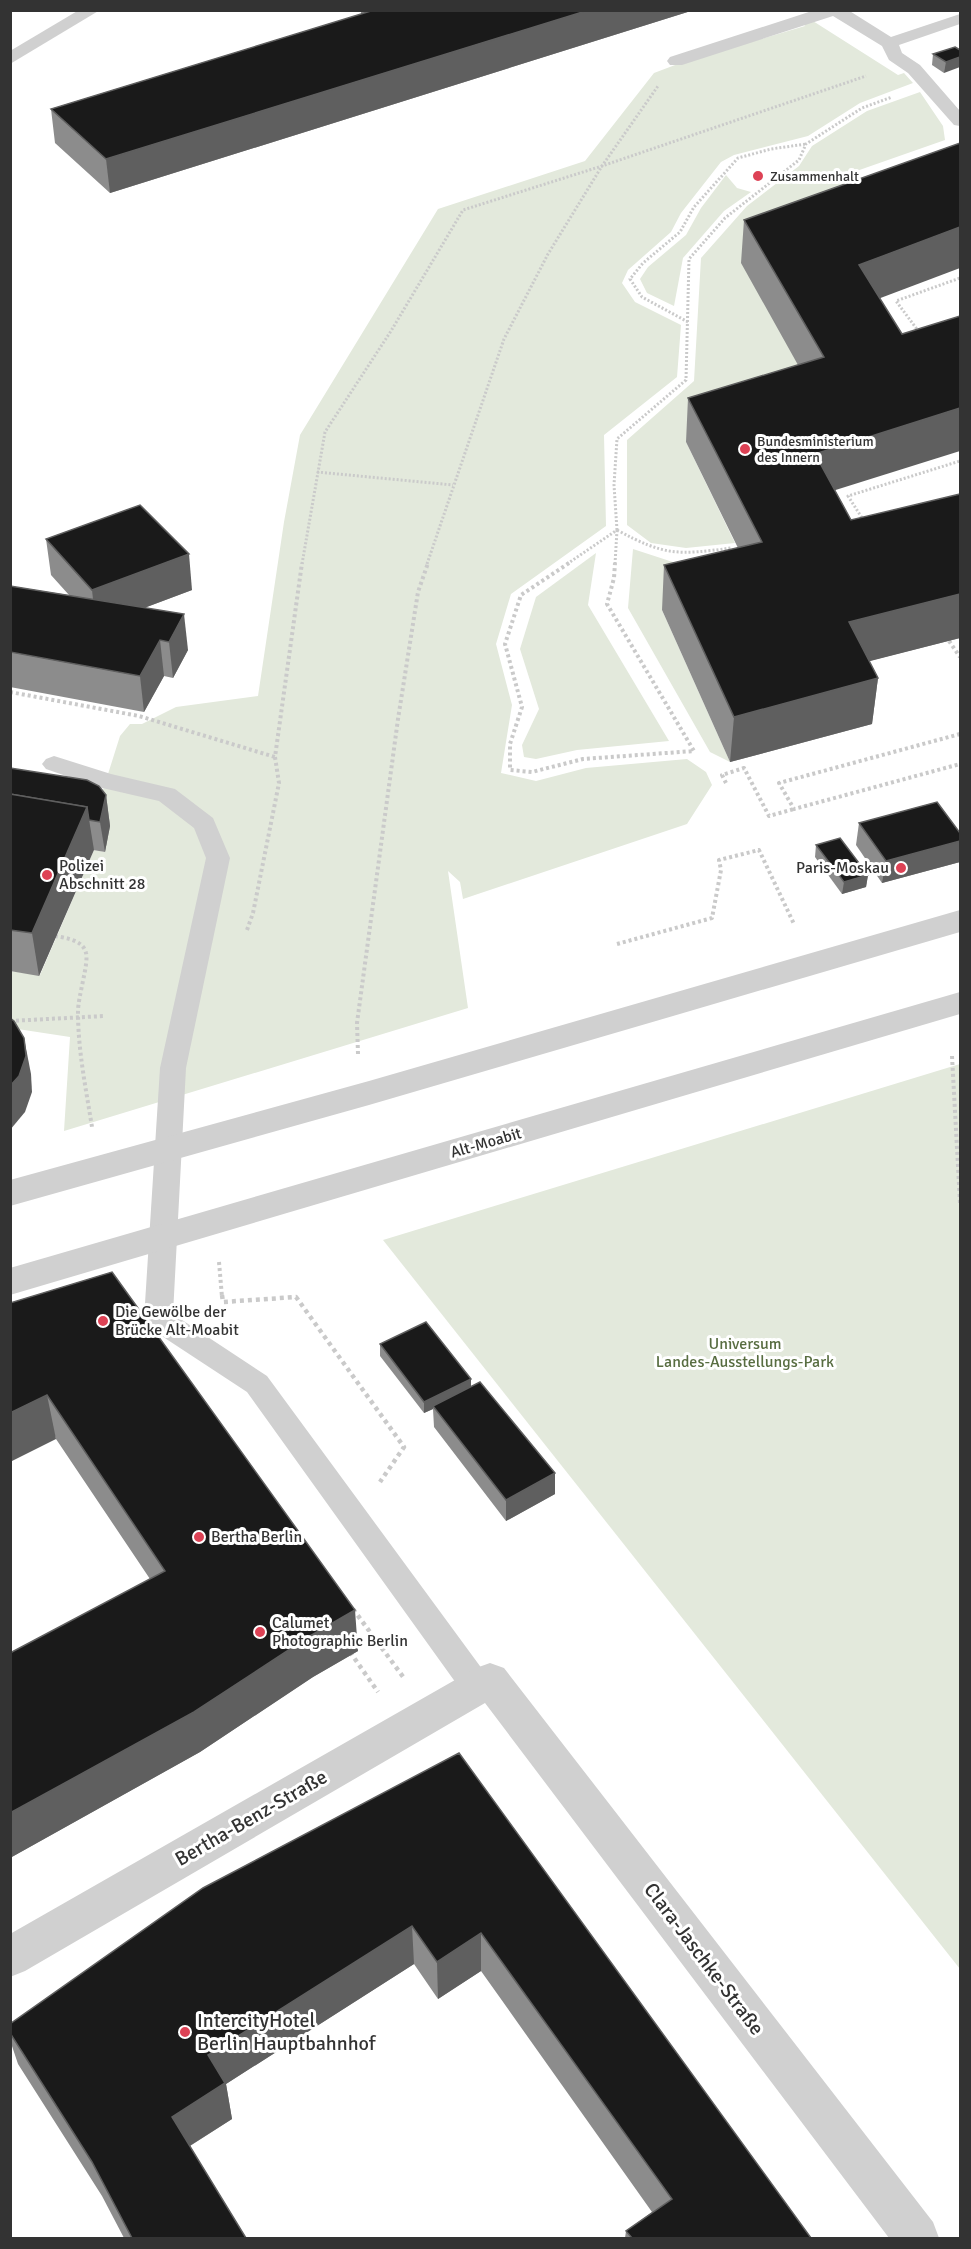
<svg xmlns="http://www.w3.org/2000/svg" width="971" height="2249" font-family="Signika,sans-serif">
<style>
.green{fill:#e3e9dc}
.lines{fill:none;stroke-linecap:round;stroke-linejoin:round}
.path-far2{stroke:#cacaca;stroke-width:3;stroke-dasharray:2 2;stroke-linecap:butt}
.path-far1{stroke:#cacaca;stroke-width:4;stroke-dasharray:3 3;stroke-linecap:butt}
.path{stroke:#cacaca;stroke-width:4.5;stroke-dasharray:4 4;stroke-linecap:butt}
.service{fill:#d0d0d0;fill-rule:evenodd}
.minor{fill:#d0d0d0;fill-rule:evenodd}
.tertiary{fill:#d0d0d0;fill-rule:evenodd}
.wall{fill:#8c8c8c}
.shaded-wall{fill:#5f5f5f}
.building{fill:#1a1a1a;stroke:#5f5f5f;stroke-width:1.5}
.poi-dot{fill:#dd4255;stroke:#fff;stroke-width:2}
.labels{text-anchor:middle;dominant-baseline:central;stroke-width:6;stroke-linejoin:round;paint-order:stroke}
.far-poi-label{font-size:14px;fill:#333;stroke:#fff;text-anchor:start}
.poi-label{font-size:16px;fill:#333;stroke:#fff;text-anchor:start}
.street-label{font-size:16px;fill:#333;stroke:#fff}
.park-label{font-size:16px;fill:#586d41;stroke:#fff}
.near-street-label{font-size:20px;fill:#333;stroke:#fff}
.near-poi-label{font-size:20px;fill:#333;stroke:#fff;text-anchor:start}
</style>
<rect width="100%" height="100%" fill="#fff"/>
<g class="green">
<path d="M805,16l93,59 6,-2 9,10 -53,20 -52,33 -74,19 -13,7 -40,51 -10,19 -43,38 -6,13 13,19 46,23 -4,52 -73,58 2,91 -95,68 -15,50 16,61 -11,68 35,8 50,-13 101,-9 19,13 6,13 -25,39 -224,75 -3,-17 -12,-11 20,137 -404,123 6,-94 -59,-9 -1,-57 30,4 54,-125 11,2 -9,-40 24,-76 10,-12h12l34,-17 82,-11 26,-174 16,-87 138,-226 147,-48 69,-88 29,-11 122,-36 -6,-9z"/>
<path d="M920,92l23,34 2,14 -97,34 25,41 -54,186 -133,41 49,101 -49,5 -35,-5 -24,-18v-85l67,-59 7,-123 46,-52 52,-40 13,-20 55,-35z"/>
<path d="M726,175l11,13 14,4 -27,19 -41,47 -9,48 -27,-13 -7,-14 8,-12 38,-32 15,-27z"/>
<path d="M633,549l49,16 -20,45 68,152 -20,-10 -82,-144z"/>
<path d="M596,553l-8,52 81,136 -92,9 -41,9 -12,-2 -2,-12 17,-36 -19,-60 16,-52z"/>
<path d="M960,1064v905l-577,-729z"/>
</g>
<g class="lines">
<g class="path-far2">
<path d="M688,322l-46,-25 -12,-18 13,-16 37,-31 14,-25 44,-49 33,-9 35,-5"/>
<path d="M919,332l-23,-31 64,-23"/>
<path d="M317,472l136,13"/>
<path d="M864,521l-16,-25 112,-35"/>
<path d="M617,530c48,26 61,25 114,18"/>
<path d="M617,530l-3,-45 3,-46 69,-59 3,-121 36,-41 74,-58 7,-16 56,-36 30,-11"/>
<path d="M302,564l23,-132 66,-101 72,-121 139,-44 264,-90"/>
<path d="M427,564l77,-225 44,-85 54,-88 56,-80"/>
<path d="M567,564l50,-34"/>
<path d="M615,564l2,-34"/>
</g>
<g class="path-far1">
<path d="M569,563l-48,32 -16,49 17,63 -12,37v26l22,2 51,-13 111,-8 -87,-147 7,-26 1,-15"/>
<path d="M949,641l11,16"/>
<path d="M10,692l129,24 136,41"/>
<path d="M960,734l-181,49 15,26 166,-45"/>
<path d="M726,783l-4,-8 22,-7 25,48 25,-7"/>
<path d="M247,930l6,-17 26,-130 -4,-26 27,-194"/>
<path d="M55,936c11,2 28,4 31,17 3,10 -8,43 -8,59 0,39 8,77 14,115"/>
<path d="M617,944l95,-26 9,-48 -2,-10 40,-10 35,74"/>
<path d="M10,1021l94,-5"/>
<path d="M358,1054l-1,-31 41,-304 20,-127 10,-29"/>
<path d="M952,1056l8,147"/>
<path d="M219,1262l3,35"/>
</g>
<g class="path">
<path d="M222,1295l1,7 73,-5 108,150 -24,35"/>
<path d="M353,1609l51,69"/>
<path d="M350,1652l28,40"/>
</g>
<g class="service">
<path d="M79,10h21l-90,54v-13z"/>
<path d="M815,10h33l43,27 69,-23v10l-61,21 3,8 18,12 40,46v15l-6,-1 -46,-52 -19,-13 -7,-14 -49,-30 -151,49h-12l-3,-4 3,-4z"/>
<path d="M54,756l57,18 64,15 38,29 17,40 -44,210 -13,246 94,62 221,301 5,10 -5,10 -11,4 -11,-4 -219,-305 -99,-65 -4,-8 16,-251 46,-210 -12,-30 -35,-27 -61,-14 -52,-18 -4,-5 4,-5z"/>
</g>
<path class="minor" d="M490,1663l14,5 429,554 6,16h-50l-404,-535 -460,268 -15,6v-43l466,-266z"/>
<g class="tertiary">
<path d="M960,910v22l-591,173 -359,101v-26l359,-99z"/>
<path d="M960,992v22l-950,281v-27z"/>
</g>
</g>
<g class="wall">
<path d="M361,10h333l-584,183 -55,-50 -4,-34 310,-95z"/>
<path d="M960,50l-16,23 -12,-8 1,-11z"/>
<path d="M744,220l136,79 -45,191 16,30 109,118 -91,23 9,17 -6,46 -142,38 -68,-152 2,-45 74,-17 -52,-106 2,-44 110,-33 -57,-102z"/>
<path d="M46,539l146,51 -48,18 44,42 -15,28 -9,-2 -20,36 -134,-25v-101l59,9 -18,-20z"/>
<path d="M10,768l96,27 4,31 -5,26 -12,-2 -54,126 -29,-5z"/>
<path d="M859,823l101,10v29l-78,21 -26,-38z"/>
<path d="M816,845l52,30 -2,12 -24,7 -27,-37z"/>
<path d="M10,1303l348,348 -45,26 -113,75 -190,106v-205l140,-74 -94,-140z"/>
<path d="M380,1344l91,35v8l84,107 -49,27 -72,-94 -1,-18 -9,4 -44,-57z"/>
<path d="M459,1753l352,485h-186l1,-7 26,-19 -171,-241 -43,28 -24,-35 -188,120 6,35 -42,27 56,92h-122l-22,-42 -84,-132 -8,-24v-16z"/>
</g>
<g class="shaded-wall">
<path d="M589,10h105l-584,183 -4,-34z"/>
<path d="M960,57v10l-16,6 2,-11z"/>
<path d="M960,227v41l-106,40 5,-43z"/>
<path d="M960,408v43l-150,47 5,-44z"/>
<path d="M189,554l3,36 -96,36 -4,-36z"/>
<path d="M960,594v44l-117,30 6,-46z"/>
<path d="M184,614l4,36 -15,28 -4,-36z"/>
<path d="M160,640l4,36 -20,36 -4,-36z"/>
<path d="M878,678l-6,46 -142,38 4,-45z"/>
<path d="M106,795l4,31 -5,26 -5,-30z"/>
<path d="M87,807l7,43 -55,126 -7,-43z"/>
<path d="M960,841v21l-78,21 4,-22z"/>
<path d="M868,875l-2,12 -24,7 2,-12z"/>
<path d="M24,1038l7,36 1,18 -7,20 -15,18v-44z"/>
<path d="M471,1379v11l-38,16v3l-9,4v-11z"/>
<path d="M47,1395l9,44 -46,23v-49z"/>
<path d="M555,1473v21l-49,27v-21z"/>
<path d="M355,1610l3,41 -45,26 -113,75 -190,106v-45z"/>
<path d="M412,1926l2,38 -188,120 6,35 -52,33 -8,-35 36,-62z"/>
<path d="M481,1933v38l-43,28 -1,-37z"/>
</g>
<g class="building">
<path d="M374,10h215l-483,149 -55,-50z"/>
<path d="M955,47l5,3v7l-14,5 -13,-8z"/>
<path d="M960,143v84l-101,38 43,69 58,-18v92l-145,46 36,66 109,-26v100l-111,28 29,56 -144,39 -70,-152 98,-23 -74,-144 136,-41 -80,-137z"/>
<path d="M140,505l49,49 -97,36 -46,-51z"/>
<path d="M10,586l174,28 -15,28 -9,-2 -20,36 -130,-24z"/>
<path d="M10,768l77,12 12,6 7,9 -6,27 -11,-2 -2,-13 -77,-13z"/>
<path d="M10,794l77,13 -55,126 -22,-3z"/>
<path d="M937,802l23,31v8l-74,20 -27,-38z"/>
<path d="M840,838l28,37 -24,7 -28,-37z"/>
<path d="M10,1018l4,3 10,17 2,18 -7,20 -9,10z"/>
<path d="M112,1272l243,338 -45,26 -116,76 -184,101v-160l155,-82 -118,-176 -37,18v-110z"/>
<path d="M426,1322l45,57 -47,23 -44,-58z"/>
<path d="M480,1382l75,91 -49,27 -73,-94z"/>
<path d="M459,1753l352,485h-179l-6,-7 46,-32 -191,-266 -44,29 -25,-36 -204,129 17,28 -53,34 74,121h-114l-40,-76 -82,-129v-9l193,-136z"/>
</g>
<g class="poi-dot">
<circle cx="758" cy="176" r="6"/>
<circle cx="745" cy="449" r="6"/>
<circle cx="901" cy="868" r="6"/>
<circle cx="47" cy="875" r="6"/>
<circle cx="103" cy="1321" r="6"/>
<circle cx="199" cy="1537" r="6"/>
<circle cx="260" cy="1632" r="6"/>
<circle cx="185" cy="2032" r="6"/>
</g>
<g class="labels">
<g class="far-poi-label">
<text x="770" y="176">Zusammenhalt</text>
<text x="757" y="441">Bundesministerium<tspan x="757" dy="16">des Innern</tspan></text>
</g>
<g class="poi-label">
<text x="59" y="866">Polizei<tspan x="59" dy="18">Abschnitt 28</tspan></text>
<text x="889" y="868" text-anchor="end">Paris-Moskau</text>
<text x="115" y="1312">Die Gewölbe der<tspan x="115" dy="18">Brücke Alt-Moabit</tspan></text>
<text x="211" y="1537">Bertha Berlin</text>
<text x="272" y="1623">Calumet<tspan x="272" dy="18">Photographic Berlin</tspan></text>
</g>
<g class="street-label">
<text transform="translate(486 1143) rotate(-16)">Alt-Moabit</text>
</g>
<g class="park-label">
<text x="745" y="1344">Universum<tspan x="745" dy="18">Landes-Ausstellungs-Park</tspan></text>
</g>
<g class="near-street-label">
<text transform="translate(251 1818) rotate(-30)">Bertha-Benz-Straße</text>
<text transform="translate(704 1959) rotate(53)">Clara-Jaschke-Straße</text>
</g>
<g class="near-poi-label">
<text x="197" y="2020">IntercityHotel<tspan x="197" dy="23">Berlin Hauptbahnhof</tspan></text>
</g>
</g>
<rect width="971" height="2249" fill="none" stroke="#333333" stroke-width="24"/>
</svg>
